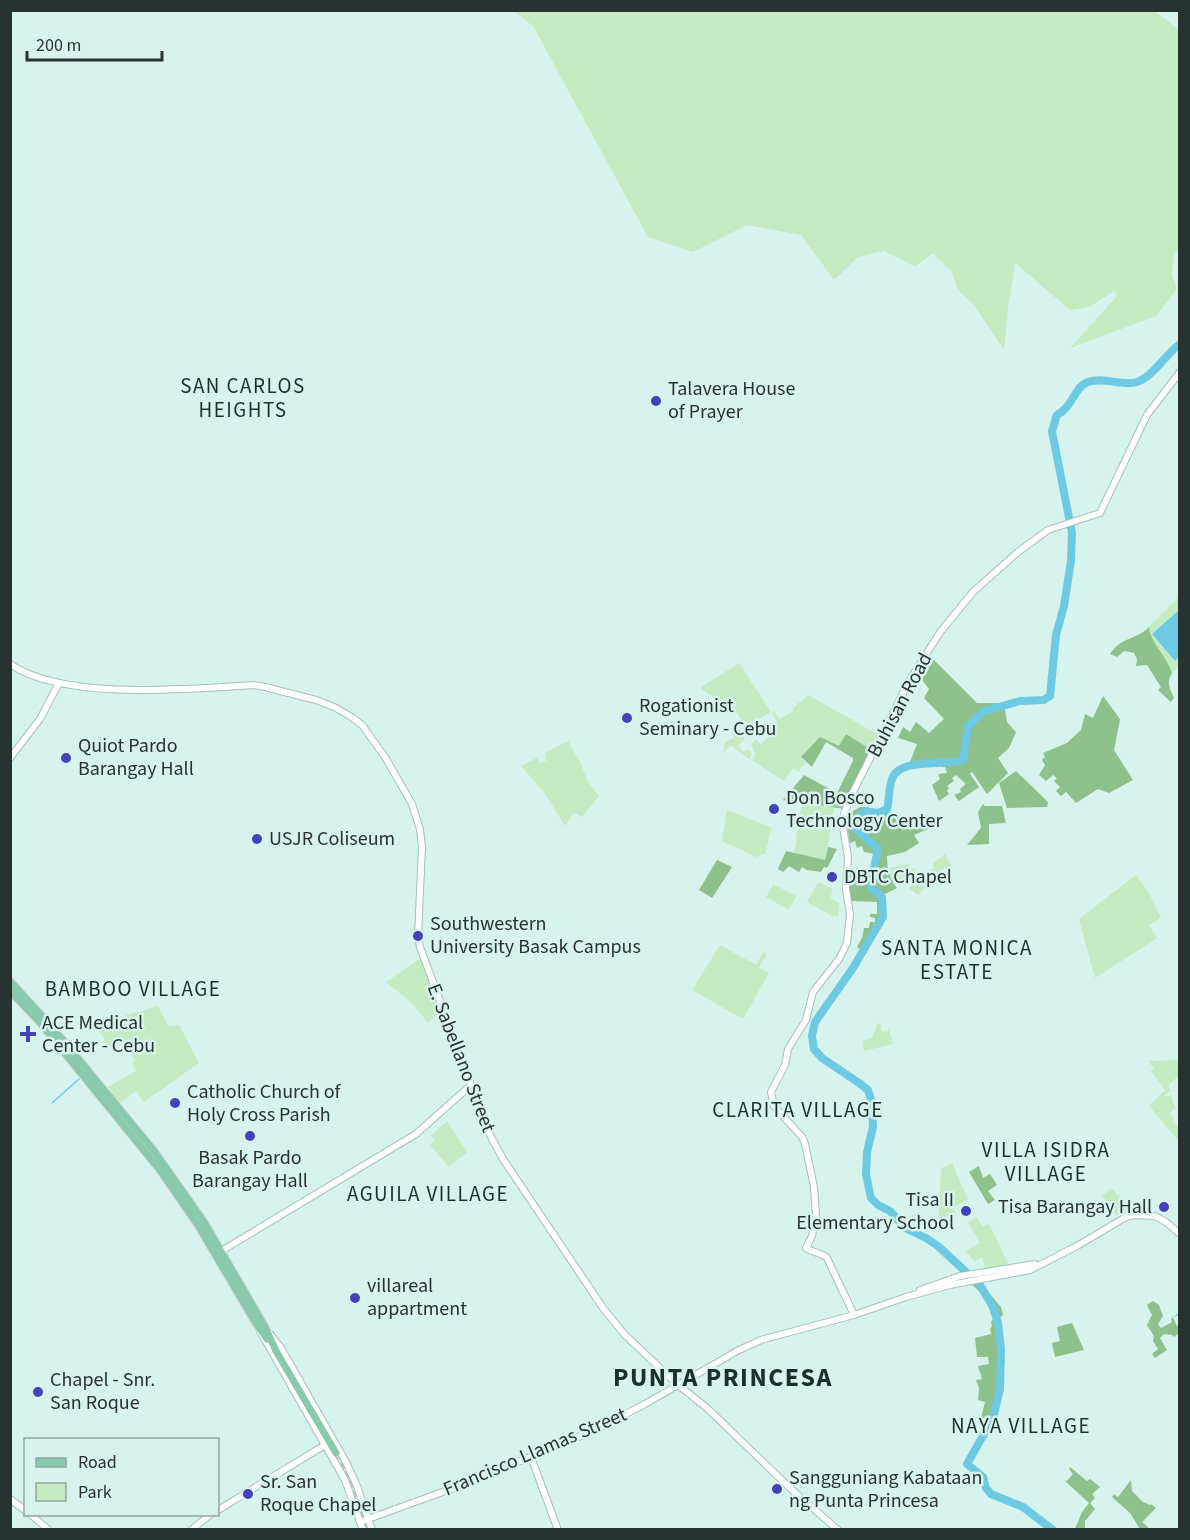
<svg xmlns="http://www.w3.org/2000/svg" width="1190" height="1540" font-family="'Source Sans 3',sans-serif">
<style>
.green{fill:#c4ebc1}
.forest{fill:#8ec18b}
.water{fill:#6ec9e3}
.lines{fill:none;stroke-linecap:round;stroke-linejoin:round}
.stream{stroke:#6ec9e3;stroke-width:1.5}
.river{stroke:#6ec9e3;stroke-width:8}
.primary-tunnel{stroke:#b4cdc7;stroke-width:7;stroke-dasharray:7 3.5;stroke-linecap:butt}
.secondary-casing{stroke:#a5c0ba;stroke-width:8}
.primary-casing{stroke:#d4d6d6;stroke-width:9}
.secondary{stroke:#fff;stroke-width:6}
.primary{stroke:#89caaf;stroke-width:7}
.poi-dot{fill:#4343b9;stroke:#d7f3ed;stroke-width:2}
.labels{text-anchor:middle;dominant-baseline:central;stroke-width:5;stroke-linejoin:round;paint-order:stroke}
.poi-label{font-size:20px;fill:#283331;stroke:#d7f3ed;text-anchor:start}
.street-label{font-size:20px;fill:#283331;stroke:#d7f3ed}
.neighbourhood-label{font-size:21px;letter-spacing:1.5px;fill:#19302c;stroke:#d7f3ed}
.district-label{font-size:26px;font-weight:bold;letter-spacing:1.5px;fill:#19302c;stroke:#d7f3ed}
</style>
<rect width="100%" height="100%" fill="#d7f3ed"/>
<g class="green">
<path d="M513,11h642l24,19 1,220 -6,3 -2,22 5,14 -21,27 -86,32 47,-52 -3,-5 -25,16 -19,3 -55,-47 -7,45 -4,42 -30,-45 -16,-15 -6,-18 -19,-19 -18,13 -31,-15 -26,6 -24,23 -33,-45 -54,-10 -54,27 -45,-15 -115,-211z"/>
<path d="M1179,597v13l-27,24 23,27 4,-4v9l-7,7c-5,-17 -21,-29 -23,-46z"/>
<path d="M739,663l32,49 -31,18 5,9 -7,6 5,7 6,-3 3,5 -3,5 -19,-14 -7,9 2,-12 9,-4 -2,-4 13,-8 -7,-12 -38,-26z"/>
<path d="M808,695l71,40 -7,15 -25,-16 -8,13 -13,-6 -25,16 5,7 -5,3 -2,5 -6,-4 -9,13 -31,-20 2,-8 -4,-9 6,-5 3,6 9,-9 -4,-7 12,-7 -5,-10 2,-1 5,8 15,-8 -1,-3z"/>
<path d="M568,741l13,23 6,16 12,16 -17,21 -8,-4 -9,13 -21,-34 -23,-26 16,-8 3,5 6,-2 -1,-8z"/>
<path d="M802,802l32,6 -9,52 -31,-6z"/>
<path d="M727,810l45,18 -7,26 -9,3 -34,-16z"/>
<path d="M945,854l6,11 -2,5 -5,-2 -26,27 -9,-7 4,-3 -4,-6 -10,7 -9,-10 -1,-8 19,-4 3,6 3,-2 6,10 14,-10 -1,-4z"/>
<path d="M1136,875l13,18 12,25 -12,7 8,13 -62,40 -16,-59z"/>
<path d="M818,882l15,7 -3,9 9,5 -1,14 -3,-2 -1,2 -27,-15z"/>
<path d="M773,884l23,12 -7,14 -23,-13z"/>
<path d="M720,945l36,20 7,-13 4,2 -8,14 10,5 -26,46 -51,-29z"/>
<path d="M421,958l19,53 -12,12 -17,-21 -25,-20z"/>
<path d="M158,1006l10,20 11,-1 20,38 -55,39 -8,-11 -16,12 -12,-16 28,-16 -4,-7 3,-4 -13,-20 -16,6 -3,-10 -10,-11z"/>
<path d="M878,1023l4,2 -1,5 6,3 2,-5 4,16 -29,7 -2,-10 10,-4z"/>
<path d="M1179,1060v15l-10,10 1,7 -6,3 1,2 6,-2 4,13 -6,5 5,6 -2,2 7,8v8l-2,2 -28,-33 16,-16 -14,-19 3,-3 -6,-7z"/>
<path d="M447,1121l20,31 -18,15 -19,-22 5,-4 -4,-5z"/>
<path d="M952,1163l16,37 -14,7 2,10 -11,5 -2,5 -5,5 3,-63z"/>
<path d="M1111,1188l22,23h-6l-10,5 -15,-20z"/>
<path d="M977,1217l5,10 6,-3 3,4 18,38 -23,3 -4,-11 -8,3 -8,-10 14,-8 -12,-21z"/>
</g>
<g class="forest">
<path d="M1149,627c2,17 18,29 23,46 -6,9 -2,16 2,25l-3,4 -13,-12 3,-3 -14,-22 -11,1 1,-7 -3,-6 -10,-2 -7,6 -7,-3c12,-18 25,-13 39,-27z"/>
<path d="M927,653l50,50h27l3,19 9,10 -7,16 -11,10 10,15 -21,21 -15,-22 -2,2 9,13 -20,14 -5,-6 7,-3 -1,-3 6,-5 -10,-9 -4,3 2,3 -7,5 2,2 -2,3 2,3 -10,7 -7,-16 8,-6 -2,-5 9,-1 -2,-6h-3l2,-3 -35,1 8,-21 -19,-6 5,-11 7,5 6,-10 13,11 15,-14 -20,-21 5,-9 -14,-18z"/>
<path d="M1103,696l17,23 -6,31 19,30 -24,13 -11,-4 -22,14 -10,-11 -5,4 -5,-5 4,-4 -6,-6 3,-3 -4,-3 -7,6 -7,-6 6,-10 -3,-5 3,-3 -2,-4 24,-10 14,-13 4,-16 8,4z"/>
<path d="M846,734l26,16 -27,59 -62,-9 21,-25 33,18 16,-32v-3l-27,-16 -14,25 -11,-10 19,-20 19,9z"/>
<path d="M1016,771l32,31 -1,5 -40,1 -8,-25z"/>
<path d="M983,804l2,2h17l4,17 -17,1v20l-22,1 14,-17 -3,-16z"/>
<path d="M860,807h6l27,6 4,9 21,-5 10,12 -14,6 5,8 -14,9 -18,4c0,13 2,22 10,32l-14,7c5,21 -10,39 -20,56l-6,-4 5,-9 2,-10h5l1,-6h5v-4l-5,-1v-3h7v-12l-27,-1 -1,-18c15,-6 26,-11 26,-29l-11,-2 -2,-6 -5,2 -2,-7 -5,2 -3,-17 1,-12z"/>
<path d="M828,847l9,2 -10,19 -3,-1 -3,5 -14,-2 -5,-3 -3,5 -10,-6 -6,6 -5,-3 8,-18 39,9z"/>
<path d="M717,860l15,7 -20,31 -13,-8z"/>
<path d="M979,1166l4,12 7,-4 7,11 -9,6 7,9 -7,4 -19,-32z"/>
<path d="M979,1283l7,11h4l11,13 2,8 -5,4 4,40h3l-2,15 -2,1 -4,23 2,5 -2,13 -7,10 -3,-2 1,-4 -7,-2 4,-16 -7,-2 1,-12 -3,-8 6,-1 -4,-13 11,-2 -1,-7h-11l-2,-19 16,-4 -1,-6 2,-1 -1,-6 2,-1c-4,-15 -9,-26 -22,-36z"/>
<path d="M1153,1301l6,4 4,11 -5,8 3,4 11,-6 -1,-3 9,-7 -1,6 -1,-3 -5,3 4,8 2,-1v8l-5,4 -2,-2 -8,-1 -4,4 7,12 -12,8 -3,-4 6,-5 -5,-8 1,-5 -7,-11 5,-10 -5,-10z"/>
<path d="M1072,1323l12,27 -29,7 -3,-14 8,-2 -3,-14z"/>
<path d="M1070,1467l17,14 3,-2 10,8 -8,7 3,4 -5,5 5,6 -10,12v8h-10l7,-17 7,-9 -25,-23 3,1 6,-7 -4,-5z"/>
<path d="M1131,1480l1,11 11,11 7,3 1,-1 5,4 -14,14 8,7h-10l-10,-16 -18,-16 2,-3 4,3z"/>
</g>
<path class="water" d="M1179,610v47l-4,4 -23,-27z"/>
<g class="lines">
<path class="stream" d="M52,1103l27,-24"/>
<path class="river" d="M1053,1530l-30,-23 -32,-13 -5,-6 -3,-11 -16,-13 26,-46 7,-29 1,-40 -3,-26 -5,-16 -13,-22 -42,-39 -12,-8 -21,-10 -15,-17 -12,-6 -7,-7 -5,-23 1,-23 6,-25 -1,-24 -4,-13 -9,-7 -37,-25 -8,-9 -2,-13 3,-14 38,-54 30,-51 -1,-20 -11,-9v-6l7,-33 -23,-21 -1,-8 12,-9c8,2 14,3 21,-2 3,-11 1,-22 6,-32 8,-19 51,-11 70,-17l5,-34 16,-15 36,-10 24,-1 6,-4 6,-61 8,-29 7,-45 1,-28 -20,-102 5,-16c16,-8 17,-28 31,-33 14,-5 28,2 42,1 20,0 34,-28 50,-39"/>
<path class="primary-tunnel" d="M336,1453l13,26 19,51"/>
<defs>
<g id="secondary">
<path d="M10,664c53,37 180,25 244,21l11,2 51,13 18,7 16,9 12,9 23,32 27,47 8,25 2,18 -4,89 2,11 69,186 14,26 100,149 22,27 53,50 29,23 83,80 48,42"/>
<path d="M10,758l30,-39 19,-36"/>
<path d="M218,1253l198,-119 55,-49"/>
<path d="M920,1290l40,-14 75,-12"/>
<path d="M854,1315l-27,-57c-6,-6 -14,-5 -21,-10l6,-12 4,-21 -2,-28 -9,-43 -3,-7 -28,-31 -3,-14 14,-27 3,-16 18,-29 7,-28 26,-33 8,-16 3,-29 -4,-25 2,-32 -6,-36 2,-7 10,-24 55,-109 32,-50 32,-39 45,-40 30,-22 52,-17 47,-98 33,-43"/>
<path d="M260,1331l85,149 18,50"/>
<path d="M270,1334l11,14 65,114 11,24 15,44"/>
<path d="M531,1457l27,73"/>
<path d="M10,1499l16,12"/>
<path d="M218,1510l107,-65"/>
<path d="M30,1514l19,16"/>
<path d="M360,1522l99,-36 134,-55 52,-27 94,-54 22,-10 93,-25 52,-18 44,-12 80,-15 47,-24 49,-29 9,-2 20,1 11,6 14,12"/>
<path d="M191,1530l20,-16"/>
</g>
<g id="primary">
<path d="M10,981l42,46 102,124 50,71 61,105 11,24 60,102"/>
<path d="M10,991l28,29 122,150 38,55 56,95 13,19"/>
</g>
</defs>
<use href="#secondary" class="secondary-casing"/>
<use href="#primary" class="primary-casing"/>
<use href="#secondary" class="secondary"/>
<use href="#primary" class="primary"/>
</g>
<g class="poi-dot">
<circle cx="656" cy="401" r="6"/>
<circle cx="627" cy="718" r="6"/>
<circle cx="66" cy="758" r="6"/>
<circle cx="774" cy="809" r="6"/>
<circle cx="257" cy="839" r="6"/>
<circle cx="832" cy="877" r="6"/>
<circle cx="418" cy="936" r="6"/>
<path d="M25 1025h6v6h6v6h-6v6h-6v-6h-6v-6h6z"/>
<circle cx="175" cy="1103" r="6"/>
<circle cx="250" cy="1136" r="6"/>
<circle cx="1164" cy="1207" r="6"/>
<circle cx="966" cy="1211" r="6"/>
<circle cx="355" cy="1298" r="6"/>
<circle cx="38" cy="1392" r="6"/>
<circle cx="777" cy="1489" r="6"/>
<circle cx="248" cy="1494" r="6"/>
</g>
<g class="labels">
<g class="poi-label">
<text x="668" y="389">Talavera House<tspan x="668" dy="23">of Prayer</tspan></text>
<text x="639" y="706">Rogationist<tspan x="639" dy="23">Seminary - Cebu</tspan></text>
<text x="78" y="746">Quiot Pardo<tspan x="78" dy="23">Barangay Hall</tspan></text>
<text x="786" y="798">Don Bosco<tspan x="786" dy="23">Technology Center</tspan></text>
<text x="269" y="839">USJR Coliseum</text>
<text x="844" y="877">DBTC Chapel</text>
<text x="430" y="924">Southwestern<tspan x="430" dy="23">University Basak Campus</tspan></text>
<text x="42" y="1023">ACE Medical<tspan x="42" dy="23">Center - Cebu</tspan></text>
<text x="187" y="1092">Catholic Church of<tspan x="187" dy="23">Holy Cross Parish</tspan></text>
<text x="250" y="1158" text-anchor="middle">Basak Pardo<tspan x="250" dy="23">Barangay Hall</tspan></text>
<text x="954" y="1200" text-anchor="end">Tisa II<tspan x="954" dy="23">Elementary School</tspan></text>
<text x="1152" y="1207" text-anchor="end">Tisa Barangay Hall</text>
<text x="367" y="1286">villareal<tspan x="367" dy="23">appartment</tspan></text>
<text x="50" y="1380">Chapel - Snr.<tspan x="50" dy="23">San Roque</tspan></text>
<text x="789" y="1478">Sangguniang Kabataan<tspan x="789" dy="23">ng Punta Princesa</tspan></text>
<text x="260" y="1482">Sr. San<tspan x="260" dy="23">Roque Chapel</tspan></text>
</g>
<g class="street-label">
<text transform="translate(900 705) rotate(-62)">Buhisan Road</text>
<text transform="translate(461 1058) rotate(69)">E. Sabellano Street</text>
<text transform="translate(535 1452) rotate(-23)">Francisco Llamas Street</text>
</g>
<g class="neighbourhood-label">
<text x="243" y="386">SAN CARLOS<tspan x="243" dy="24">HEIGHTS</tspan></text>
<text x="957" y="948">SANTA MONICA<tspan x="957" dy="24">ESTATE</tspan></text>
<text x="133" y="989">BAMBOO VILLAGE</text>
<text x="798" y="1110">CLARITA VILLAGE</text>
<text x="1046" y="1150">VILLA ISIDRA<tspan x="1046" dy="24">VILLAGE</tspan></text>
<text x="428" y="1194">AGUILA VILLAGE</text>
<text x="1021" y="1426">NAYA VILLAGE</text>
</g>
<g class="district-label">
<text x="723" y="1377">PUNTA PRINCESA</text>
</g>
</g>
<rect width="1190" height="1540" fill="none" stroke="#283331" stroke-width="24"/>
<rect x="24" y="1438" width="195" height="78" fill="#d7f3ed" stroke="#91a6a2" stroke-width="1.5"/>
<rect x="36" y="1458" width="30" height="9" fill="#89caaf" stroke="#91a6a2" stroke-width="1.5"/>
<text x="78" y="1468" font-size="18" fill="#283331">Road</text>
<rect x="36" y="1483" width="30" height="18" fill="#c4ebc1" stroke="#91a6a2" stroke-width="1.5"/>
<text x="78" y="1498" font-size="18" fill="#283331">Park</text>
<path d="M27 51v9h135v-9" fill="none" stroke="#283331" stroke-width="3"/>
<text x="36" y="51" font-size="18" fill="#283331" stroke="#d7f3ed" stroke-width="4.5" paint-order="stroke">200 m</text>
</svg>
